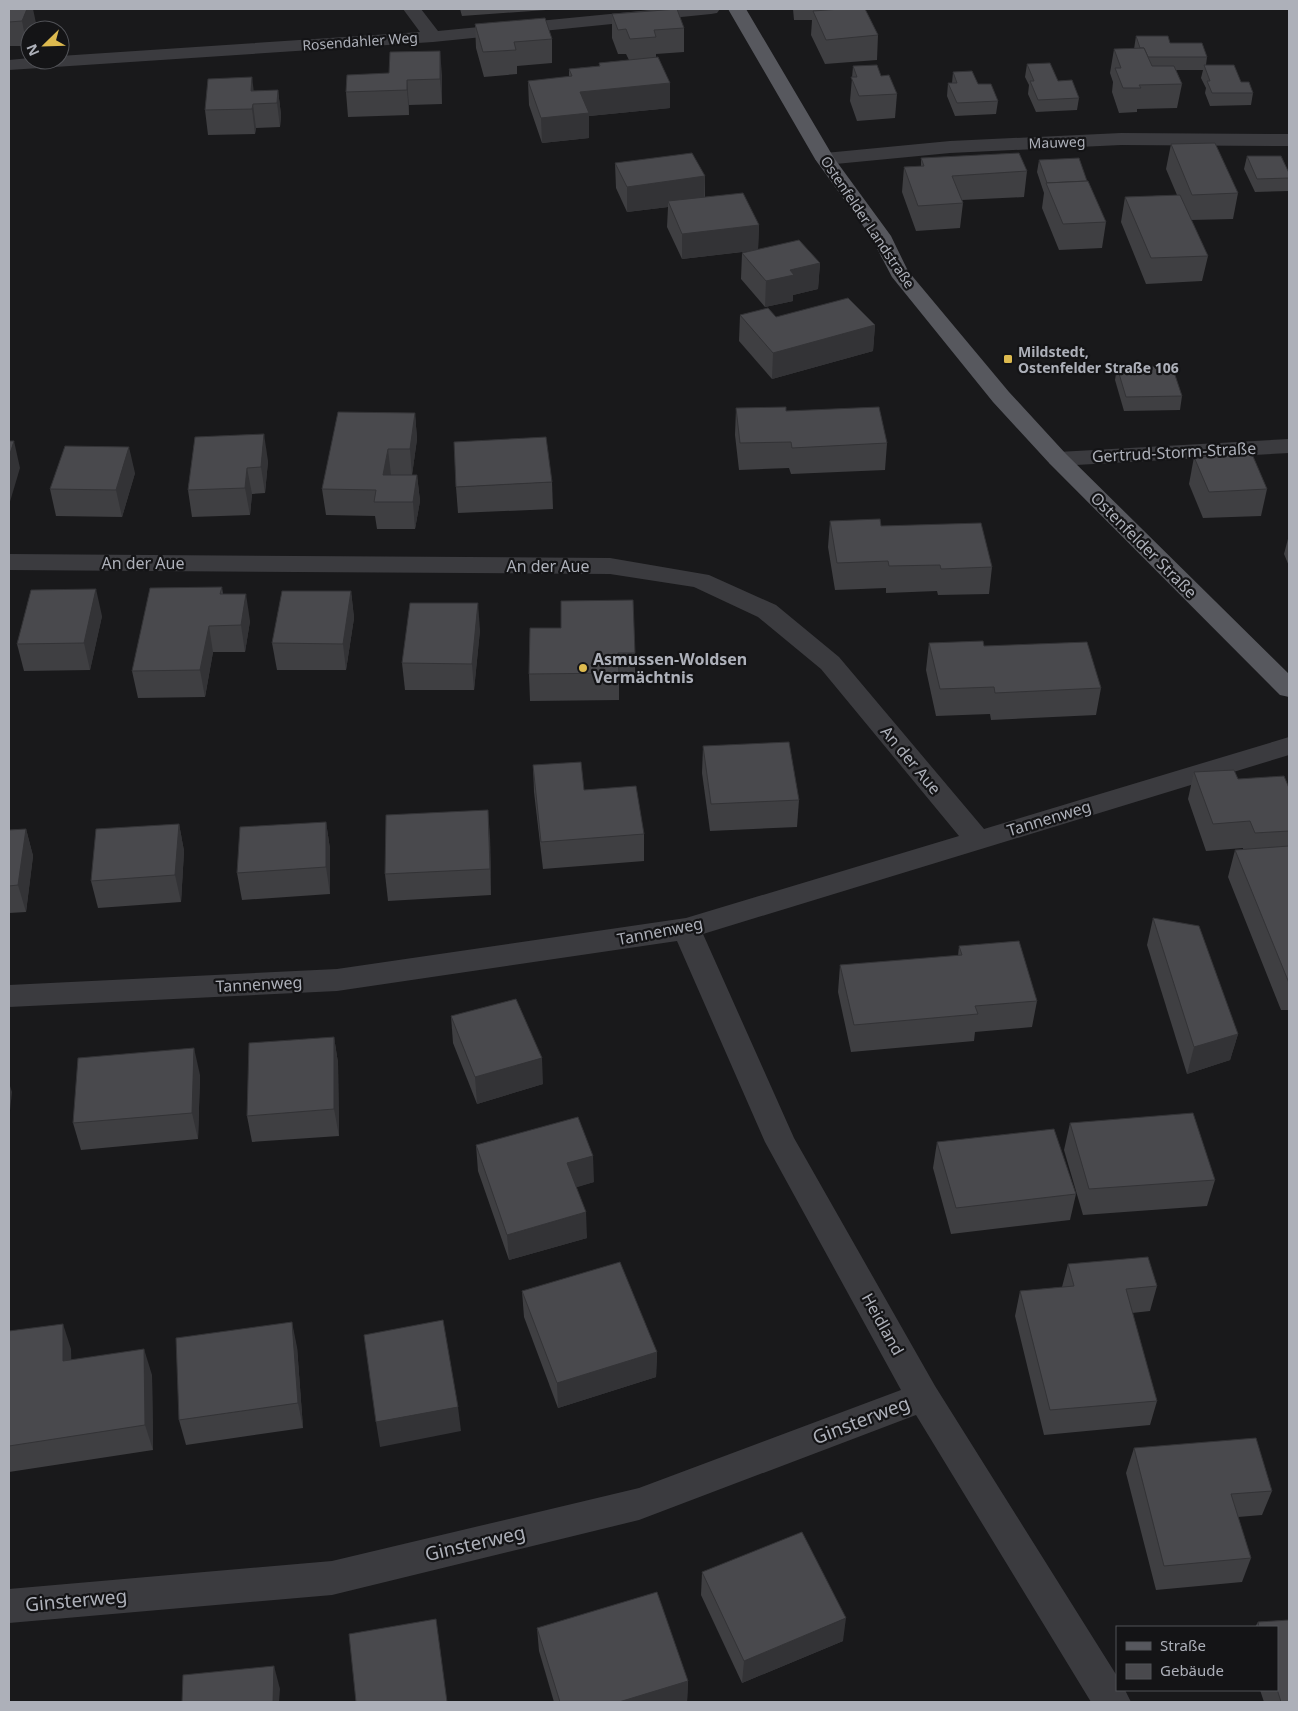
<svg xmlns="http://www.w3.org/2000/svg" width="1298" height="1711" font-family="'Noto Sans',sans-serif">
<style>
.lines{fill:none;stroke-linecap:round;stroke-linejoin:round}
.minor{fill:#3b3b3f;fill-rule:evenodd}
.major{fill:#57585e;fill-rule:evenodd}
.wall{fill:#3f3f42}
.shaded-wall{fill:#333336}
.building{fill:#49494d;stroke:#333336}
.poi-dot{fill:#ddba4f;stroke:#141416;stroke-width:2}
.labels{text-anchor:middle;dominant-baseline:central;stroke-width:4.5;stroke-linejoin:round;paint-order:stroke}
.far-street-label{font-size:14px;fill:#adb0b9;stroke:#141416}
.far-poi-label{font-size:14px;font-weight:bold;fill:#adb0b9;stroke:#141416;text-anchor:start}
.street-label{font-size:16px;fill:#adb0b9;stroke:#141416}
.poi-label{font-size:16px;font-weight:bold;fill:#adb0b9;stroke:#141416;text-anchor:start}
.near-street-label{font-size:19px;fill:#adb0b9;stroke:#141416}
</style>
<rect width="100%" height="100%" fill="#19191b"/>
<g class="lines">
<g class="minor">
<path d="M403,9h18l17,22 223,-22h59l-3,4 -6,1 -278,28 -424,28v-10l21,-2v2h30v-4l360,-24z"/>
<path d="M1121,133l168,1v12l-168,-1 -171,8 -125,12 -7,-2 -3,-4 3,-4 7,-2 125,-12z"/>
<path d="M1289,439v14l-231,13 -8,-2 -3,-5 3,-5 8,-2z"/>
<path d="M9,554l601,4 99,17 67,30 63,52 145,172 305,-92v18l-586,179 91,204 141,248 182,290v14h8l6,12h-40l-175,-287 -277,105 -307,75 -323,28v-34l323,-28 307,-73 262,-98 -136,-248 -88,-201 -340,50 -328,16v-22l328,-16 349,-51 273,-82 -138,-167 -63,-52 -64,-30 -84,-13 -601,-4z"/>
</g>
<path class="major" d="M728,9h18l88,149 57,78 17,35 101,121 57,62 223,220v23l-9,-2 -230,-231 -57,-62 -101,-125 -21,-40 -56,-78z"/>
</g>
<g class="wall">
<path d="M9,9l27,14 -3,7h-3v8l-3,8h-18z"/>
<path d="M460,9h100l-98,7z"/>
<path d="M793,9h72l13,26 -1,25 -52,4 -14,-29 1,-15h-18z"/>
<path d="M612,14l72,14v24l-28,2v4l14,25v25l-81,8v22l-47,5 -13,-38 -1,-24 41,-4v-8l30,-3v-3l30,-3 -3,-6h-8l-6,-16z"/>
<path d="M475,24l77,15v24l-35,3v8l-33,3 -8,-29z"/>
<path d="M1136,36l34,7 37,14 -1,8 35,17 12,11 -2,12 -41,1 -5,-13 1,-5 -5,-10 2,-8h-27l6,14 -5,24 -40,1v3l-18,1 -7,-21 1,-10 -3,-9 4,-24h20z"/>
<path d="M1027,64l31,17 21,17 -2,12 -41,2 -8,-18 1,-9 -4,-8z"/>
<path d="M853,66l28,10 16,18 -2,24 -38,3 -7,-20z"/>
<path d="M953,72l25,12 20,17 -2,13 -41,2 -8,-20 1,-13h4z"/>
<path d="M347,75h95v29l-33,1v10l-61,2 -2,-25z"/>
<path d="M278,90l3,25 -1,12 -24,1 -1,6 -47,1 -3,-25 49,-19z"/>
<path d="M1171,144l67,49 -5,26 -42,1 17,36 -6,25 -56,3 -25,-62 4,-25 52,-2 -11,-26z"/>
<path d="M1247,156l42,17v18l-34,1 -11,-23z"/>
<path d="M921,158l106,13 -3,26 -62,3 1,3 -3,25 -44,3 -14,-39 2,-25 17,-1z"/>
<path d="M1039,160l48,21 19,41 -4,26 -43,2 -17,-42 2,-15 -7,-21z"/>
<path d="M615,163l90,13v21l54,28 -1,24 62,14 -2,26 -25,6v6l-28,6 -24,-28 1,-26 9,-2 -69,8 -15,-32 1,-20 -41,5 -11,-24z"/>
<path d="M740,315l36,2 99,8 -2,26 -101,28 -33,-38z"/>
<path d="M1117,367l65,29 -2,14 -56,1 -9,-31z"/>
<path d="M736,408l50,3 101,32 -2,27 -94,4 -2,-6 -50,2 -4,-35z"/>
<path d="M415,413l2,26 -5,36h5l3,26 -5,28h-38l-2,-13 -49,-1 -4,-26z"/>
<path d="M195,437l73,24 -3,32 -13,1 -2,21 -58,2 -4,-27z"/>
<path d="M1194,457l73,32 -6,27 -58,2 -14,-34z"/>
<path d="M135,473l-13,44 -66,-1 -6,-27z"/>
<path d="M552,482l1,27 -95,4 -2,-26z"/>
<path d="M830,521l51,5 111,41 -3,27 -51,1 -1,-4 -51,2v-5l-51,2 -7,-43z"/>
<path d="M1289,535v31l-5,-12z"/>
<path d="M222,587l1,7 27,27 -5,31h-32l-8,45 -67,1 -6,-27z"/>
<path d="M351,591l3,27 -8,52h-69l-5,-27z"/>
<path d="M102,616l-12,54 -66,1 -7,-27z"/>
<path d="M530,628l105,25v27h-16v20l-89,1 -1,-27z"/>
<path d="M480,630l-6,60h-69l-3,-27z"/>
<path d="M929,643l55,3 117,42 -5,27 -105,5 -1,-6 -54,2 -10,-46z"/>
<path d="M703,746l96,54 -2,27 -87,4 -8,-58z"/>
<path d="M533,765l51,25 60,44v27l-101,8 -9,-77z"/>
<path d="M1194,772l95,16v222h-8l-53,-133 7,-27h8v-2l-37,3 -18,-52z"/>
<path d="M326,822l4,27v45l-88,6 -5,-27z"/>
<path d="M179,824l5,27 -3,51 -83,6 -7,-27z"/>
<path d="M26,829l7,27 -7,56 -17,1v-83z"/>
<path d="M490,837l1,58 -103,6 -3,-27z"/>
<path d="M1153,918l85,116 -8,26 -43,14 -40,-129z"/>
<path d="M959,946l78,55 -5,26 -57,5 -1,9 -123,11 -13,-60 2,-27 118,-9z"/>
<path d="M451,1016l92,68 -66,20 -24,-61z"/>
<path d="M334,1037l4,26 1,73 -87,6 -5,-26z"/>
<path d="M200,1075l-2,64 -117,11 -8,-27z"/>
<path d="M1070,1123l145,57 -8,26 -124,9 -19,-65z"/>
<path d="M937,1142l139,52 -6,26 -119,14 -18,-66z"/>
<path d="M476,1145l118,37 -18,5 11,51 -78,22 -31,-89z"/>
<path d="M1068,1264l89,22 -7,25 -18,2 25,88 -7,24 -106,10 -29,-119 5,-25 42,-4z"/>
<path d="M522,1291l135,61 -1,25 -98,31 -34,-91z"/>
<path d="M9,1331l62,18v11l81,15 1,75 -144,22z"/>
<path d="M297,1347l6,81 -117,17 -7,-25z"/>
<path d="M1134,1448l138,43 -10,24 -24,2 13,41 -9,24 -86,8 -30,-117z"/>
<path d="M702,1572l141,69 -101,42 -41,-88z"/>
<path d="M1289,1620v82h-25l-4,-12h17v-63h-22l3,-5z"/>
<path d="M537,1628l151,53 -1,21h-133l-15,-51z"/>
</g>
<g class="shaded-wall">
<path d="M27,9h6l3,14 -3,7h-3v8l-3,8 -5,-25z"/>
<path d="M440,51l2,24v29l-2,-25z"/>
<path d="M252,77l3,24 -4,-10z"/>
<path d="M407,80l2,25v10l-2,-25z"/>
<path d="M670,83v25l-81,8v22l-47,5 -1,-25 39,-26z"/>
<path d="M278,90l3,25 -1,12 -3,-24z"/>
<path d="M253,104l3,24 -1,6 -3,-25z"/>
<path d="M705,176l-1,26 -36,-1v6l-41,5v-25z"/>
<path d="M759,225l-1,25 -76,9v-25z"/>
<path d="M820,263l-2,26 -25,6v6l-28,6 1,-26 24,-11z"/>
<path d="M875,325l-2,26 -101,28 1,-26z"/>
<path d="M415,413l2,26 -5,36 -2,-26z"/>
<path d="M264,434l4,27 -3,32 -4,-26z"/>
<path d="M14,441l6,27 -11,37v-48z"/>
<path d="M129,447l6,26 -13,44 -6,-27z"/>
<path d="M388,449l3,26h-8z"/>
<path d="M247,468l5,26 -2,21 -5,-27z"/>
<path d="M417,475l3,26 -5,28 -2,-27z"/>
<path d="M96,589l6,27 -12,54 -6,-27z"/>
<path d="M351,591l3,27 -8,52 -3,-26z"/>
<path d="M246,594l4,27 -5,31 -4,-27z"/>
<path d="M478,603l2,27 -6,60 -2,-26z"/>
<path d="M209,626l4,26 -8,45 -5,-27z"/>
<path d="M488,810l2,27 1,58 -1,-26z"/>
<path d="M326,822l4,27v45l-4,-27z"/>
<path d="M179,824l5,27 -3,51 -6,-27z"/>
<path d="M26,829l7,27 -7,56 -8,-27z"/>
<path d="M1238,1034l-8,26 -43,14 7,-27z"/>
<path d="M334,1037l4,26 1,73 -5,-27z"/>
<path d="M194,1048l6,27 -2,64 -6,-26z"/>
<path d="M542,1058l1,26 -66,20 -2,-27z"/>
<path d="M9,1083l3,9 -3,28z"/>
<path d="M593,1156l1,26 -26,8 -1,-27z"/>
<path d="M586,1212l1,26 -78,22 -2,-25z"/>
<path d="M292,1322l5,25 6,81 -5,-25z"/>
<path d="M63,1324l8,25 1,37 -9,-25z"/>
<path d="M144,1349l8,26 1,75 -8,-25z"/>
<path d="M657,1352l-1,25 -98,31 -1,-25z"/>
<path d="M458,1407l3,24 -81,16 -4,-25z"/>
<path d="M846,1618l-3,23 -101,42 2,-22z"/>
<path d="M274,1666l6,23 -1,13h-6z"/>
<path d="M688,1681l-1,21h-68z"/>
</g>
<g class="building">
<path d="M9,9h18l-5,12 -13,1z"/>
<path d="M677,9l7,19 -30,2 2,7 -26,2 -4,-10 -8,1 -6,-16z"/>
<path d="M841,9h24l13,26 -52,5 -13,-29z"/>
<path d="M545,18l7,21 -38,3 2,8 -33,2 -8,-28z"/>
<path d="M1136,36h32l2,7h32l5,14h-59l-4,-9h-4z"/>
<path d="M1144,48l8,18h22l8,18 -43,1 2,3h-18l-8,-20h6l-7,-19z"/>
<path d="M440,51v28l-33,1v10l-61,2 1,-17 42,-2 1,-21z"/>
<path d="M658,57l12,26 -90,9 9,21 -48,5 -13,-37 44,-5 -3,-7 31,-3 -1,-3z"/>
<path d="M1050,63l8,18 14,-1 7,18 -41,2 -8,-19h4l-7,-17z"/>
<path d="M877,65l4,11 8,-1 8,19 -38,2 -8,-19h6l-4,-11z"/>
<path d="M1204,65h30l7,17h8l4,11h-41l-5,-12h3z"/>
<path d="M972,71l6,13h13l7,17 -41,2 -9,-20h9l-4,-11z"/>
<path d="M252,77l-1,14 27,-1 -1,13 -24,1 -1,5 -47,1 3,-31z"/>
<path d="M1215,143l23,50 -46,2 -21,-51z"/>
<path d="M692,153l13,23 -78,11 -12,-24z"/>
<path d="M1019,153l8,18 -75,5 11,27 -45,3 -14,-39 20,-1 -3,-8z"/>
<path d="M1247,156h34l8,17v5l-32,1z"/>
<path d="M1079,158l8,23 -40,2 -8,-23z"/>
<path d="M1088,181l18,41 -43,2 -17,-41z"/>
<path d="M743,193l16,32 -77,9 -14,-33z"/>
<path d="M1180,195l28,61 -57,2 -26,-61z"/>
<path d="M799,240l21,23 -30,7 4,5 -28,6 -24,-28z"/>
<path d="M848,298l27,27 -102,28 -33,-38 28,-7 8,9z"/>
<path d="M1172,366l10,30 -56,1 -9,-30z"/>
<path d="M786,407v4l93,-4 8,36 -95,5 -1,-6 -51,1 -4,-35z"/>
<path d="M338,412l77,1 -5,36h-22l-5,26h34l-4,27h-39l2,-12 -54,-1z"/>
<path d="M264,434l-3,33 -14,1 -2,20 -57,2 7,-53z"/>
<path d="M546,437l6,45 -96,5 -2,-45z"/>
<path d="M9,441h5l-5,16z"/>
<path d="M65,446l64,1 -13,43 -66,-1z"/>
<path d="M1252,454l15,35 -58,3 -15,-35z"/>
<path d="M880,519l1,7 100,-3 11,44 -51,2 -1,-4 -51,1 -1,-5 -51,2 -7,-42z"/>
<path d="M222,587l-2,7h26l-5,31 -32,1 -9,44 -68,1 18,-83z"/>
<path d="M96,589l-12,54 -67,1 14,-54z"/>
<path d="M282,591h69l-8,53 -71,-1z"/>
<path d="M633,600l2,53h-17l1,20 -90,1 1,-46h31v-27z"/>
<path d="M410,603h68l-6,61 -70,-1z"/>
<path d="M983,641l1,5 103,-4 14,46 -106,5 -1,-6 -54,2 -11,-46z"/>
<path d="M789,742l10,58 -88,4 -8,-58z"/>
<path d="M581,762l3,28 52,-4 8,48 -103,8 -8,-77z"/>
<path d="M1234,770l4,9 46,-3 5,12v43l-34,2 -5,-12 -37,3 -19,-52z"/>
<path d="M488,810l2,59 -105,5 1,-59z"/>
<path d="M326,822v45l-89,6 3,-46z"/>
<path d="M179,824l-4,51 -84,6 5,-52z"/>
<path d="M26,829l-8,56 -9,1v-56z"/>
<path d="M1289,846v137l-54,-133z"/>
<path d="M1153,918l46,8 39,108 -44,13z"/>
<path d="M1019,941l18,60 -62,5 3,8 -124,11 -14,-60 122,-10 -3,-9z"/>
<path d="M516,999l26,59 -67,19 -24,-61z"/>
<path d="M334,1037v72l-87,7 2,-73z"/>
<path d="M194,1048l-2,65 -119,10 5,-65z"/>
<path d="M1193,1113l22,67 -126,9 -19,-66z"/>
<path d="M578,1117l15,39 -26,7 19,49 -79,23 -31,-90z"/>
<path d="M1054,1129l22,65 -120,14 -19,-66z"/>
<path d="M1148,1257l9,29 -31,3 31,112 -107,9 -30,-119 54,-5 -6,-22z"/>
<path d="M620,1262l37,90 -100,31 -35,-92z"/>
<path d="M443,1320l15,87 -82,15 -12,-87z"/>
<path d="M292,1322l6,81 -119,17 -3,-82z"/>
<path d="M63,1324v37l81,-12 1,76 -136,21v-115z"/>
<path d="M1256,1438l16,53 -41,3 20,64 -87,8 -30,-118z"/>
<path d="M802,1532l44,86 -102,43 -42,-89z"/>
<path d="M657,1592l31,89 -69,21h-59l-23,-74z"/>
<path d="M436,1619l11,83h-91l-7,-68z"/>
<path d="M1289,1620v82h-8l-4,-13v-62h-18l-1,-5z"/>
<path d="M274,1666l-1,36h-91l1,-27z"/>
</g>
<g class="poi-dot">
<rect x="1003" y="354" width="10" height="10" rx="2.5"/>
<circle cx="583" cy="668" r="5"/>
</g>
<g class="labels">
<g class="far-street-label">
<text transform="translate(360 41) rotate(-4)">Rosendahler Weg</text>
<text transform="translate(1057 142) rotate(-2)">Mauweg</text>
<text transform="translate(868 222) rotate(56)">Ostenfelder Landstraße</text>
</g>
<g class="far-poi-label">
<text x="1018" y="351">Mildstedt,<tspan x="1018" dy="16">Ostenfelder Straße 106</tspan></text>
</g>
<g class="street-label">
<text transform="translate(1174 452) rotate(-3)">Gertrud-Storm-Straße</text>
<text transform="translate(1144 545) rotate(45)">Ostenfelder Straße</text>
<text x="143" y="563">An der Aue</text>
<text x="548" y="566">An der Aue</text>
<text transform="translate(911 760) rotate(50)">An der Aue</text>
<text transform="translate(1049 818) rotate(-17)">Tannenweg</text>
<text transform="translate(660 931) rotate(-11)">Tannenweg</text>
<text transform="translate(259 984) rotate(-3)">Tannenweg</text>
<text transform="translate(883 1324) rotate(61)">Heidland</text>
</g>
<g class="poi-label">
<text x="593" y="659">Asmussen-Woldsen<tspan x="593" dy="18">Vermächtnis</tspan></text>
</g>
<g class="near-street-label">
<text transform="translate(861 1420) rotate(-21)">Ginsterweg</text>
<text transform="translate(475 1543) rotate(-13)">Ginsterweg</text>
<text transform="translate(76 1600) rotate(-5)">Ginsterweg</text>
</g>
</g>
<rect width="1298" height="1711" fill="none" stroke="#adb0b9" stroke-width="20"/>
<rect x="1116" y="1626" width="162" height="65" fill="#141416" stroke="#515257"/>
<rect x="1126" y="1642" width="25" height="8" fill="#57585e" stroke="#515257"/>
<text x="1160" y="1651" font-size="15" fill="#adb0b9">Straße</text>
<rect x="1126" y="1664" width="25" height="15" fill="#49494d" stroke="#515257"/>
<text x="1160" y="1676" font-size="15" fill="#adb0b9">Gebäude</text>
<g transform="translate(45 45) rotate(247)"><circle r="24" fill="#141416" stroke="#515257"/>
<path d="M0-4L9 19L0 12L-9 19Z" fill="#ddba4f"/>
<text y="-8" font-size="14" font-weight="bold" text-anchor="middle" fill="#adb0b9">N</text>
</g>
</svg>
